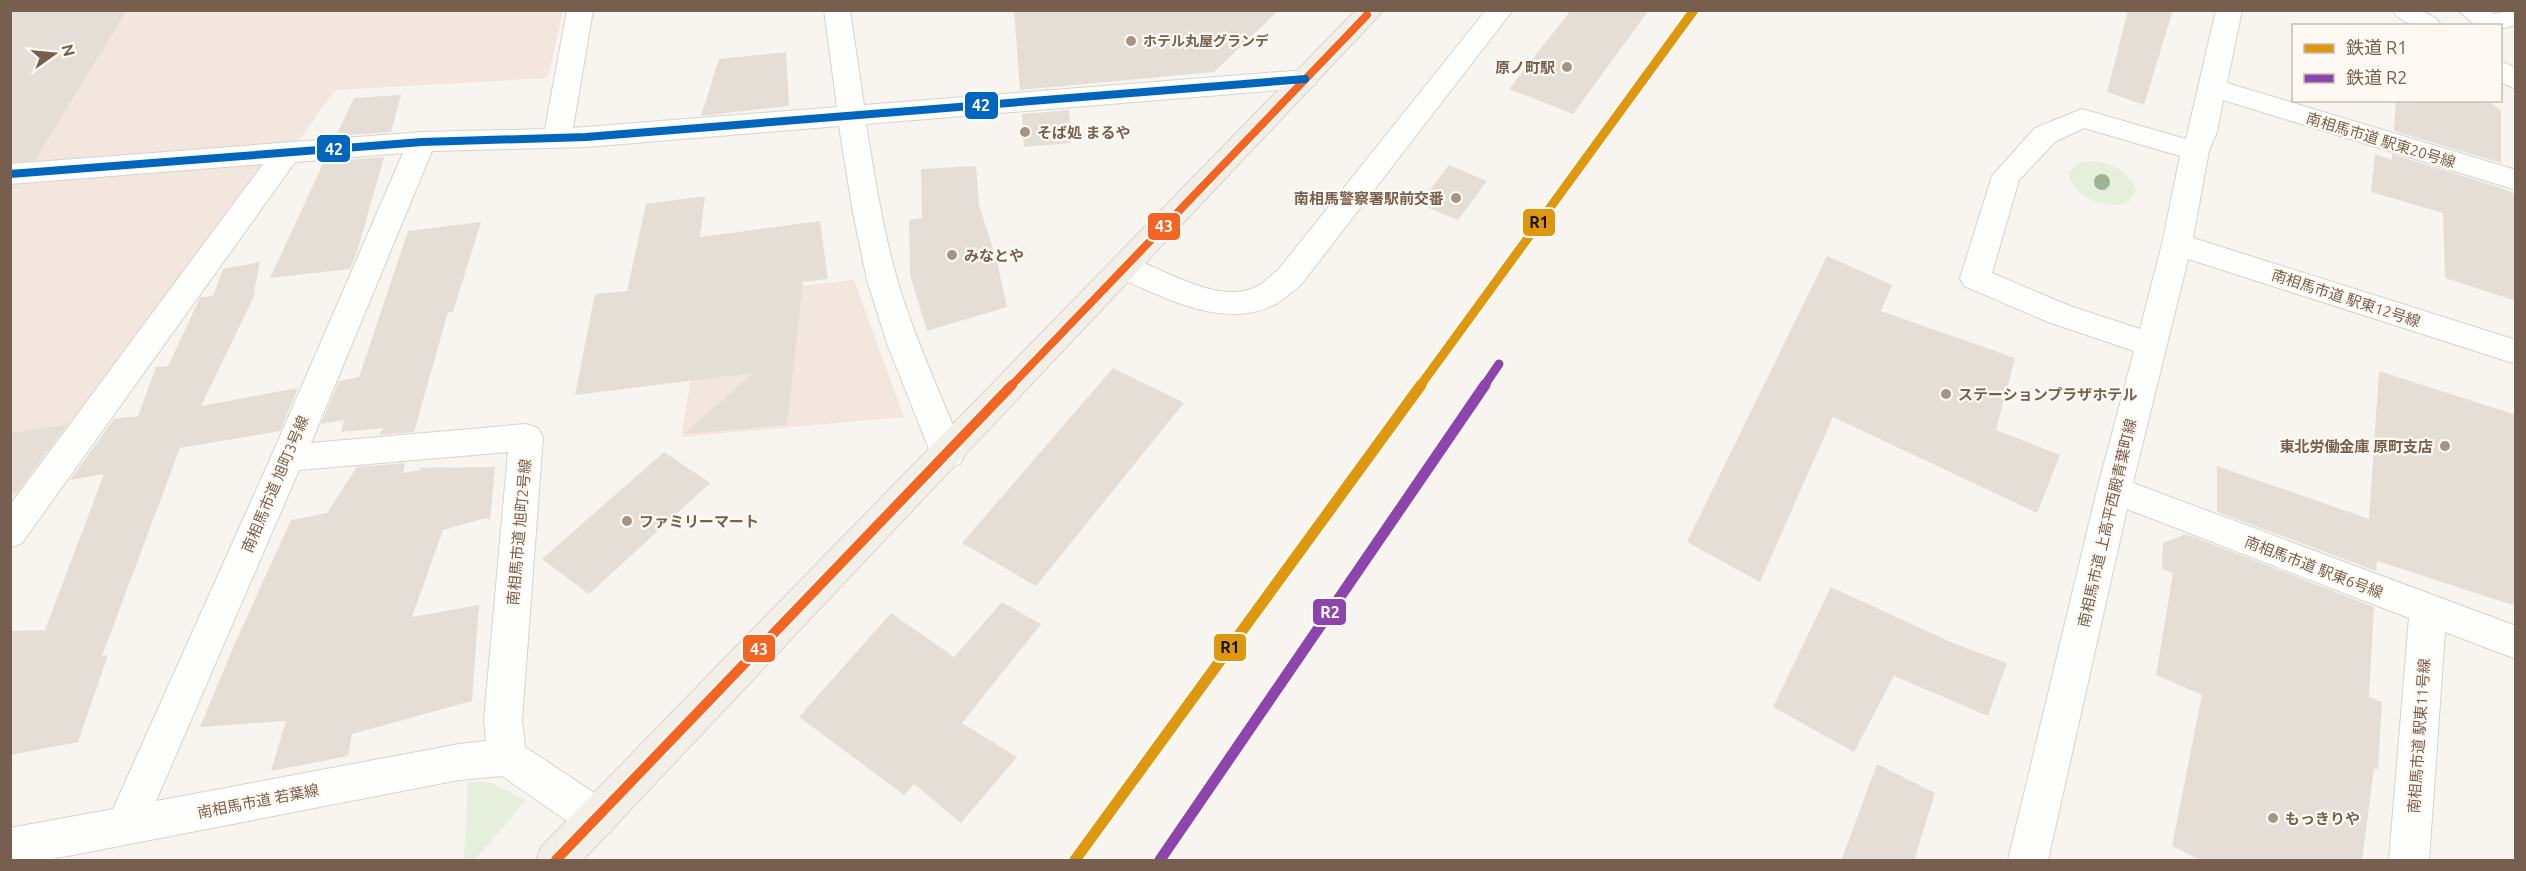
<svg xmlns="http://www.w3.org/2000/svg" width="2526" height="871" font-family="Ubuntu,'Noto Sans JP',sans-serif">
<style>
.commercial{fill:#f2e6df}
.green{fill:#e5efdc}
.building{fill:#e5ded7}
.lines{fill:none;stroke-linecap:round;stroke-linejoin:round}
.minor-casing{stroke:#d8d2cd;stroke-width:2}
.major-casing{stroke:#d9d2cc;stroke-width:2}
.minor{fill:#fefefd;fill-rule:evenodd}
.major{fill:#f2efe8;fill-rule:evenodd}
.bus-1-far1-casing{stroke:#fefaf3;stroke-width:11}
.bus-1-casing{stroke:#fefaf3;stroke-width:14}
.bus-2-casing{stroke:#fefaf3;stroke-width:11}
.bus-1-far1{stroke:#f26522;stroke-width:8}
.bus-1{stroke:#f26522;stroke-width:10}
.bus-2{stroke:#0065bd;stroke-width:8}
.rail-1-far1-casing{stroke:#fefaf3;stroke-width:13}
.rail-1-casing{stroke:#fefaf3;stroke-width:16}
.rail-2-far1-casing{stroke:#fefaf3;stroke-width:13}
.rail-2-casing{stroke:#fefaf3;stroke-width:16}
.rail-1-far1{stroke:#dd9810;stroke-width:9}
.rail-1{stroke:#dd9810;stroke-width:11}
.rail-2-far1{stroke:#8e44ad;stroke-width:9}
.rail-2{stroke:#8e44ad;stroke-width:11}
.tree{fill:#9eb294}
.poi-dot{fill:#a49487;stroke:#fefaf3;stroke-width:2}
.labels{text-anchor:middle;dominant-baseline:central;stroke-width:4.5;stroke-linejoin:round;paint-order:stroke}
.far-poi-label{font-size:14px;font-weight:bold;fill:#775f4f;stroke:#fefaf3;text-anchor:start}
.poi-label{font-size:15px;font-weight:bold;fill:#775f4f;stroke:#fefaf3;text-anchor:start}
.street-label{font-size:15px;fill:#775f4f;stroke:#fefaf3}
.line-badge{stroke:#fefaf3;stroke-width:2}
.badge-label{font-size:16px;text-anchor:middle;font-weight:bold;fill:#fff}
.pale-badge-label{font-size:16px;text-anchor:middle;font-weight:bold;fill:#111}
</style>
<rect width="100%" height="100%" fill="#f8f5f0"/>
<g class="commercial">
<path d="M11,11h552l-15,67 -213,12 -40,56 -284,355z"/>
<path d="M854,280l50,137 -223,20 24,-141z"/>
</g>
<g class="green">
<path d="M2088,161c20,0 39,8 48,28 -6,31 -65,13 -67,-16l9,-10z"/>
<path d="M468,782l24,1 34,17 -51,60h-11z"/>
</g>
<g class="building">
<path d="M10,10h117l-92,150 -25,2z"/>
<path d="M1014,10h265l-65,62 -194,18z"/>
<path d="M1571,10h78l-76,104 -64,-25z"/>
<path d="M2128,10h45l-29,95 -37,-13z"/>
<path d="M786,52l3,54 -88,10 18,-57z"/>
<path d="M401,95l-10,37 -55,4 18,-38z"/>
<path d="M2396,100h90l15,10v53l-107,-32z"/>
<path d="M1069,110l2,33 -47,4 -2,-33z"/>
<path d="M2375,154l17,6v-6l109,34 15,6v107l-71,-23 -2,-65 -72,-21z"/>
<path d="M384,157l-27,95 -7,17 -80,9 54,-116z"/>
<path d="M1449,165l38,16 -29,39 -39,-16z"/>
<path d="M976,166l3,39 18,56 10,46 -80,24 -17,-56 -1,-55 13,-2 -1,-49z"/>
<path d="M705,196l-5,41 120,-16 8,58 -25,3 -16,143 -103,9 69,-61 -178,22 20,-101 32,-3 19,-87z"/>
<path d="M481,222l-28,90h-5l-34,120 -35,3 5,-7 -43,4 3,-12 -23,4 18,-43 20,-4 49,-146z"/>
<path d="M1827,256l65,29 -11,26 134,47 -19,72 64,25 -23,58 -204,-96 -73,165 -73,-40z"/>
<path d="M260,262l-6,30h2l-55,114 97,-18 -18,43 -100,17 -78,208 6,-1 -30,87 -68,13v-124l35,-1 59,-156 -34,6 44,-61 24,-3 18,-49 12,-1 31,-66 2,-3 12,-1 10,-27z"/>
<path d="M1113,368l71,35 -148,183 -74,-43z"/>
<path d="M2379,371l137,44v191l-139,-45 -1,10 -159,-59v-46l152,53z"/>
<path d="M66,425l-48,66 -8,1v-59z"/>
<path d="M664,452l46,31 -121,111 -47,-35z"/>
<path d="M405,463l-2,10 18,-3 -2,-2 76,-1 -5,53 -4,-2 -43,12 -31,87 67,-12 -7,96 -120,33 -4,22 -77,15 15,-50 -86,6 35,-84 56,-123 36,-7 30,-46z"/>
<path d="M2186,534l188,73 -5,90 13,5 -4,68 -4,-2 -12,93h-160l-30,-15 30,-151 -46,-20 17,-102 -11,-4 1,-26z"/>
<path d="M1831,587l124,57 52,19 -19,53 -94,-40 -40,76 -81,-45z"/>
<path d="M1002,602l39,22 -79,99 55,34 -56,66 -47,-39 -10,11 -105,-78 92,-104 63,44z"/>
<path d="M1877,764l58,29 -21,68h-73z"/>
</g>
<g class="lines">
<defs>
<g id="minor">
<path d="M567,10h26l-20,118 264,-21 -13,-97h26l14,95 441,-35 10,3 3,6 -3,6 -10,3 -439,36c10,60 19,122 39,180 17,51 40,100 60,150l-5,10 -12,4 -12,-4 -5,-10 -43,-108 -21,-66 -14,-67 -14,-87 -253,21 -154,4 -121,292 215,-19 12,4 5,9 -21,283 3,27 86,57 6,14 -6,14 -14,5 -14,-5 -81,-56 -43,4 -412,80h-37v-32l103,-19 158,-352 132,-304 -108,9 -273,381 -12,5v-43l253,-341 -253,20v-20l412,-32 123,-3zM508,452l-24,268 2,21 -27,3 -303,57 143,-331z"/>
<path d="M1486,10h27l-213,276c-9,6 -17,15 -26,19 -40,20 -87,3 -125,-14 -13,-6 -31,-11 -38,-24l4,-8 11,-3c35,11 92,50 130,31 8,-4 15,-12 22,-17z"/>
<path d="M2216,10h26l-15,73 289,87v20l-293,-90 -6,32 -8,19 -16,87 323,102v24l-328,-105 -55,224 383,143v33l-71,-27 -16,228h-40l20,-242 -282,-109 -79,351h-40l89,-370 37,-139 -86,-29 -84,-36 -4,-8 32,-102 43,-48 47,-19 104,30zM2084,128l96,28 -18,88 -22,85 -70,-23 -78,-33 27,-93 36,-38z"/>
<path d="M2392,10c19,0 38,-2 50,16 -19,0 -38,2 -50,-16z"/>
<path d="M2458,10h31l5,4 22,-4v15l-16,4v-3h-24z"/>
<path d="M2500,61l16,7v21l-16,-7z"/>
</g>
<path id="major" d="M1356,10h28l-801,850h-47l6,-14z"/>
</defs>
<use href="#minor" class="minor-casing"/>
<use href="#major" class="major-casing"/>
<use href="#minor" class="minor"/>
<use href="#major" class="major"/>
<defs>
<path id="bus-1-far1" d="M1011,386l356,-371"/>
<path id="bus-1" d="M556,860l456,-475"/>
<path id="bus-2" d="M10,174l412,-32 164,-5 719,-58"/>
</defs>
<use href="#bus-1-far1" class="bus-1-far1-casing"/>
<use href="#bus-1" class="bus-1-casing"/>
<use href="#bus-2" class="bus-2-casing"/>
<use href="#bus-1-far1" class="bus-1-far1"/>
<use href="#bus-1" class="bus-1"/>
<use href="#bus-2" class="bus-2"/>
<defs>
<path id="rail-1-far1" d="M1420,386l274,-376"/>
<path id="rail-1" d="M1075,860l346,-475"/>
<path id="rail-2-far1" d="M1484,386l15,-22"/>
<path id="rail-2" d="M1160,860l325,-475"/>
</defs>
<use href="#rail-1-far1" class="rail-1-far1-casing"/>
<use href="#rail-1" class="rail-1-casing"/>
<use href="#rail-2-far1" class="rail-2-far1-casing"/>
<use href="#rail-2" class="rail-2-casing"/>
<use href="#rail-1-far1" class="rail-1-far1"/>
<use href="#rail-1" class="rail-1"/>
<use href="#rail-2-far1" class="rail-2-far1"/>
<use href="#rail-2" class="rail-2"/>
</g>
<circle class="tree" cx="2102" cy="182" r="8"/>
<g class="poi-dot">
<circle cx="1131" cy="41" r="6"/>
<circle cx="1567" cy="67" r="6"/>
<circle cx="1025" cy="132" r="6"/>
<circle cx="1456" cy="198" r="6"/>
<circle cx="952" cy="255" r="6"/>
<circle cx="1946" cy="394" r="6"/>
<circle cx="2445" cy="446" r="6"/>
<circle cx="627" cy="521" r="6"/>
<circle cx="2273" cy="818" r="6"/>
</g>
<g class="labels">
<g class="far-poi-label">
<text x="1143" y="41">ホテル丸屋グランデ</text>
</g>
<g class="poi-label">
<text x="1555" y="67" text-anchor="end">原ノ町駅</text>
<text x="1037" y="132">そば処 まるや</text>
<text x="1444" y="198" text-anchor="end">南相馬警察署駅前交番</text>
<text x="964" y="255">みなとや</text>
<text x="1958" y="394">ステーションプラザホテル</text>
<text x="2433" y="446" text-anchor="end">東北労働金庫 原町支店</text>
<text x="639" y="521">ファミリーマート</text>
<text x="2285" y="818">もっきりや</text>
</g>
<g class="street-label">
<text transform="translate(2381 140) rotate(17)">南相馬市道 駅東20号線</text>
<text transform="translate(2346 298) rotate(18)">南相馬市道 駅東12号線</text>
<text transform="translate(275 484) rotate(-67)">南相馬市道 旭町3号線</text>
<text transform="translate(2107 523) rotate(-77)">南相馬市道 上高平西殿青葉町線</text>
<text transform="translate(519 532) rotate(-85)">南相馬市道 旭町2号線</text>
<text transform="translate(2314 567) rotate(21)">南相馬市道 駅東6号線</text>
<text transform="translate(2419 736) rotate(-86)">南相馬市道 駅東11号線</text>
<text transform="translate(258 801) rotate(-11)">南相馬市道 若葉線</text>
</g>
</g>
<g class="line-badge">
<rect x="964" y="91" width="35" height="29" rx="6" fill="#0065bd"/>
<rect x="316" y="134" width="35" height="29" rx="6" fill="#0065bd"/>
<rect x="1522" y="208" width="34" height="29" rx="6" fill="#dd9810"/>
<rect x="1147" y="212" width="34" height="29" rx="6" fill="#f26522"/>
<rect x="1312" y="598" width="35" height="28" rx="6" fill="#8e44ad"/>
<rect x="1213" y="633" width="34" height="29" rx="6" fill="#dd9810"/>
<rect x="742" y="634" width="34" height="29" rx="6" fill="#f26522"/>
</g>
<g class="badge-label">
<text x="981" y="111">42</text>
<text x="334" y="155">42</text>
<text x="1164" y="232">43</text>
<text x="1330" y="618">R2</text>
<text x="759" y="655">43</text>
</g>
<g class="pale-badge-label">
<text x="1539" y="228">R1</text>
<text x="1230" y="653">R1</text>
</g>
<rect width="2526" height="871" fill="none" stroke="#775f4f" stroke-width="24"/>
<rect x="2292" y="24" width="210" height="78" fill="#fefaf3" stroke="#c8bcb1" stroke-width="1.5"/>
<rect x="2304" y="44" width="30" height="9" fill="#dd9810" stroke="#c8bcb1" stroke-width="1.5"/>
<text x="2346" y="54" font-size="18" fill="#775f4f">鉄道 R1</text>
<rect x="2304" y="74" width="30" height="9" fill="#8e44ad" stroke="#c8bcb1" stroke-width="1.5"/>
<text x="2346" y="84" font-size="18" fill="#775f4f">鉄道 R2</text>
<g transform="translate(54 54) rotate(75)" stroke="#fefaf3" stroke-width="4.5" paint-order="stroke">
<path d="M0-4.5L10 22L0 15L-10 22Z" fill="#775f4f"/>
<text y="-9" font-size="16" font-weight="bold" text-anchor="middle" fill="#775f4f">N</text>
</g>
</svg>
